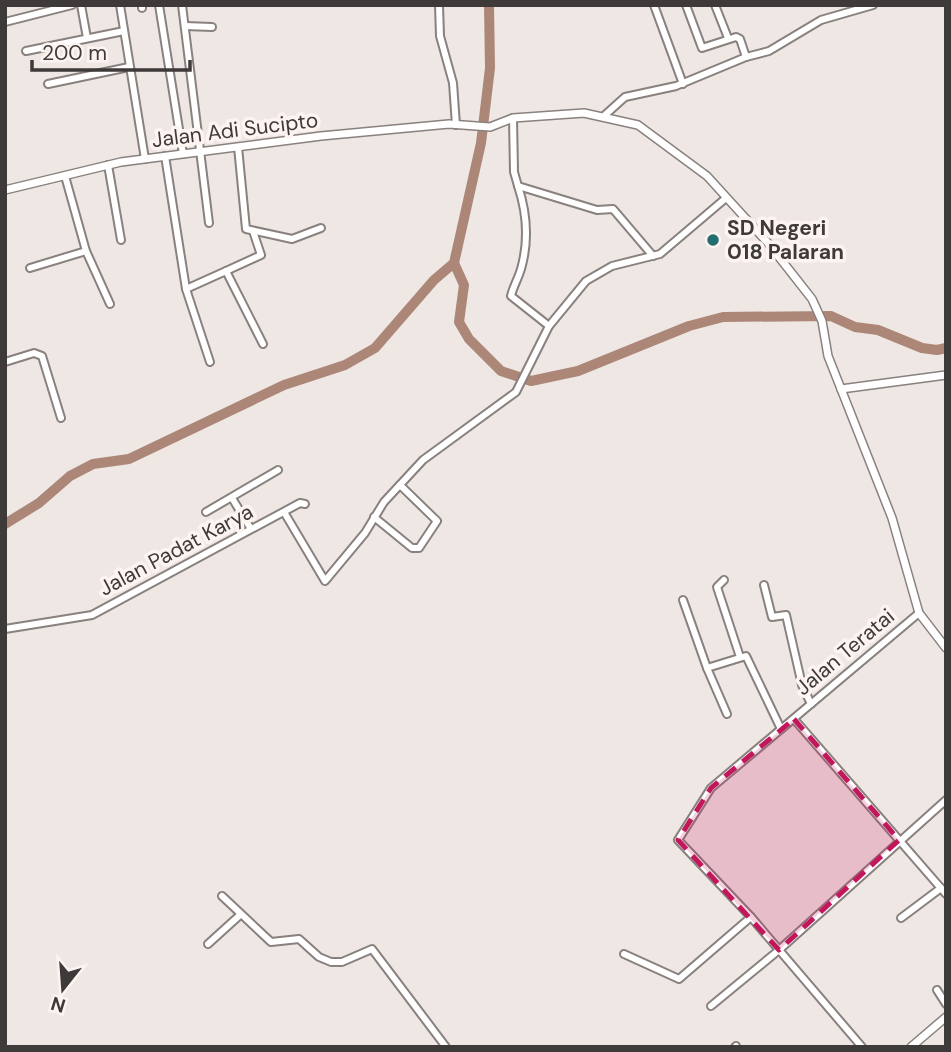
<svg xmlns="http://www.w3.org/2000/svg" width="951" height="1052" font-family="'DM Sans',sans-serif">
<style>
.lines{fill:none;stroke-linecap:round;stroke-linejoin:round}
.river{stroke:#ac8778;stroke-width:10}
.minor-casing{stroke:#88817e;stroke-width:10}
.tertiary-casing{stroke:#88817e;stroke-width:10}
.minor{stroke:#fff;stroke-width:6}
.tertiary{stroke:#fff;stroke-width:7}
.marked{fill:#c2185b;fill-opacity:0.2;stroke:#c2185b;stroke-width:5;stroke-dasharray:14 9;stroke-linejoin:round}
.poi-dot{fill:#226d6e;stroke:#fdf4f1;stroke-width:2.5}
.labels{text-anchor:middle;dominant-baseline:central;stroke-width:7;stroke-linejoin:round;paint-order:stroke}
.street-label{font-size:21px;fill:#3e3a39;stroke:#fdf4f1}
.poi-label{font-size:21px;font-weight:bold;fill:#3e3a39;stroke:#fdf4f1;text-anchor:start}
</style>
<rect width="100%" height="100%" fill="#efe7e4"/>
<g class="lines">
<g class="river">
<path d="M454,263l10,22 -5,37 10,17 32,32 30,10 47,-10 111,-45 34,-9 108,-1 24,11 23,3 44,18 15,2 9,-2"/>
<path d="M5,524l34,-21 31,-27 23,-12 36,-5 155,-74 61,-20 30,-17 59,-68 20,-17 27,-120 9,-75 -1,-63"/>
</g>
<defs>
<g id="minor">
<path d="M81,5l6,33"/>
<path d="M120,5l25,154"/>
<path d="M142,5v3"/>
<path d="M159,5l24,149"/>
<path d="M182,5l27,218"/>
<path d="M439,5l1,31 13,47 3,42"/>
<path d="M654,5l29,79"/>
<path d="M715,5l13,33"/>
<path d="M5,22l67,-17"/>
<path d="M185,26l27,1"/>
<path d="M26,51l98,-20"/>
<path d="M746,57l23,-6 52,-31 52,-15"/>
<path d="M48,84l81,-17"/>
<path d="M605,115l20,-18 51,-11 70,-29 -6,-18 -4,-2 -34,11 -16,-43"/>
<path d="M513,118l1,54 4,14 79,24 16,-1 40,47"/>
<path d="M238,147l8,82 46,10 29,-11"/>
<path d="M165,156l21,133 24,73"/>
<path d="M108,165l13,75"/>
<path d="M518,186c9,27 11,55 3,83 -3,10 -8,18 -10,27l38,30"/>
<path d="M86,251l24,53"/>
<path d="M30,268l56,-17 -21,-75"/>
<path d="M226,271l35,-16 -8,-24"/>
<path d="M186,289l40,-18 37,73"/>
<path d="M5,362l29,-9 8,3 19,62"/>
<path d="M232,498l19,31"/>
<path d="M206,512l72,-42"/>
<path d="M284,512l41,69 40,-48 19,-31 39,-42 93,-68 33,-66 37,-45 26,-15 48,-12 66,-56"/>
<path d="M374,517l38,31h7l18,-27 -37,-36"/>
<path d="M724,580l-7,7 23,70"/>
<path d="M764,585l8,32 14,-2 16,70 9,19"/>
<path d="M683,600l24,68"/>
<path d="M5,629l87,-14 208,-112 5,1"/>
<path d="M727,714l-20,-46 39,-12 35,73"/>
<path d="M794,719l152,175"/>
<path d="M222,896l49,46 28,-3 20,18 12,5h11l30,-13 74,98"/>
<path d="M901,918l40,-30"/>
<path d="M208,944l32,-29"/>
<path d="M624,954l55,25 72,-62"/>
<path d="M937,990l9,14"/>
<path d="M711,1006l68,-56 167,-150"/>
<path d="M735,1047l1,-1"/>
<path d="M862,1047l-111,-130 -73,-77 33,-52 208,-175"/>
</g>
<g id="tertiary">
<path d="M5,190l116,-28 200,-26 128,-12 41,3 23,-9 71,-5 54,12 69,51 61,67 44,56 10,22 6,35 64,162 27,95 27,35"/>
<path d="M841,389l105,-14"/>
<path d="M911,1047l35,-30"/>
</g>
</defs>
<use href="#minor" class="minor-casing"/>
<use href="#tertiary" class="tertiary-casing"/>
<use href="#minor" class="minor"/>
<use href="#tertiary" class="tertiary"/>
</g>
<path class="marked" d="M794,719l105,121 -120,110 -101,-110 33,-52z"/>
<circle class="poi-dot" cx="713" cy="240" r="7"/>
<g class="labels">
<g class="street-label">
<text transform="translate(235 130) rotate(-7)">Jalan Adi Sucipto</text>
<text transform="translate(176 550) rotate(-28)">Jalan Padat Karya</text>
<text transform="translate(845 652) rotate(-40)">Jalan Teratai</text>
</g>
<g class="poi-label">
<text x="727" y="228">SD Negeri<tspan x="727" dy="24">018 Palaran</tspan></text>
</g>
</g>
<rect width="951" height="1052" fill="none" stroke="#3e3a39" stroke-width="14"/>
<g transform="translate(63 989) rotate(197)" stroke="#fdf4f1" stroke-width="5" paint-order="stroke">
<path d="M0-5L12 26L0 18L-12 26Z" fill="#3e3a39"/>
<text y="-10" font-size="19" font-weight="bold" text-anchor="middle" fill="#3e3a39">N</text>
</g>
<path d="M32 60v10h158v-10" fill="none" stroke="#3e3a39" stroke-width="3.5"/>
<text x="42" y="60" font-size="21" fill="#3e3a39" stroke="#fdf4f1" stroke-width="5" paint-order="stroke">200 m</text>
</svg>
